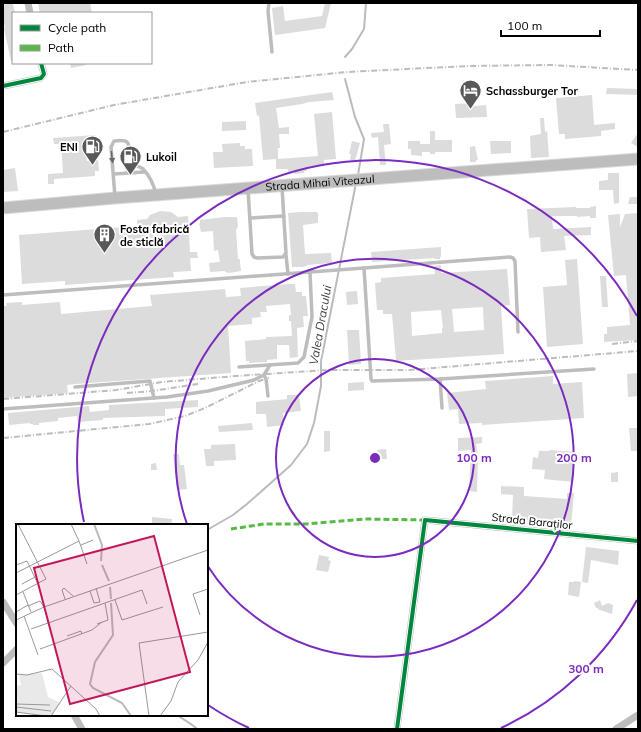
<svg xmlns="http://www.w3.org/2000/svg" width="641" height="732" font-family="Mulish,sans-serif">
<style>
.lines{fill:none;stroke-linecap:round;stroke-linejoin:round}
.stream{stroke:#bbb;stroke-width:2}
.building{fill:#dcdcdc;fill-rule:evenodd}
.trunk-casing{stroke:#dbdbdb;stroke-width:13}
.service{stroke:#bdbdbd;stroke-width:3.5}
.minor{stroke:#bdbdbd;stroke-width:7}
.trunk{stroke:#bdbdbd;stroke-width:11}
.rail{stroke:#bdbdbd;stroke-width:2;stroke-dasharray:6 2 1 2;stroke-linecap:butt}
.quiet{stroke:#58b947;stroke-width:3;stroke-dasharray:6 3;stroke-linecap:butt}
.cycleway-casing{stroke:#fff;stroke-width:6}
.cycleway{stroke:#00873e;stroke-width:4}
.oneway{fill:#686868}
.ring{fill:none;stroke:#7b2cbf;stroke-width:2}
.labels{text-anchor:middle;dominant-baseline:central;stroke-width:4;stroke-linejoin:round;paint-order:stroke}
.poi-label{font-size:11px;font-weight:bold;fill:#000;stroke:#fff;text-anchor:start}
.street-label{font-size:11px;fill:#000;stroke:#fff}
.water-label{font-size:12px;font-style:italic;fill:#3f3f3f;stroke:#fff}
.inset-river{fill:none;stroke:#bbb;stroke-width:2}
.inset-road{fill:none;stroke:#999;stroke-width:1}
.view{fill:#c2185b;fill-opacity:0.15;stroke:#c2185b;stroke-width:2}
.inset-edge{fill:none;stroke:#000;stroke-width:2}
.centre{fill:#7b2cbf;stroke:#fff;stroke-width:2}
.ring-label{font-size:12px;text-anchor:middle;font-weight:bold;fill:#7b2cbf;stroke:#fff;stroke-width:4;stroke-linejoin:round;paint-order:stroke}
</style>
<rect width="100%" height="100%" fill="#fff"/>
<g class="lines">
<g class="stream">
<path d="M345,57l7,-8 12,-20 2,-26"/>
<path d="M345,79l10,38 9,22 -6,36"/>
<path d="M207,530l26,-15 14,-11 44,-39 16,-21 7,-21 7,-37v-25l35,-178"/>
<path d="M177,715c7,5 14,8 20,14"/>
</g>
</g>
<g class="building">
<path d="M3,3l10,1 2,9h-2v47l-2,1 -7,-33h1l-2,-9z"/>
<path d="M38,3h52l2,10h-52z"/>
<path d="M325,3h6l-6,25 -50,7 -3,-27 11,-2 2,15 37,-5z"/>
<path d="M70,63h15l1,2 -15,3z"/>
<path d="M607,88l31,1v6l-32,-1z"/>
<path d="M332,92l2,8 -25,2 -7,2 -26,4 3,20 10,-1v7h-10l1,14h-2v11l40,-3 -4,-42 18,-2 4,47 -12,1v6l-18,1 1,4h-3v2l-10,1v-2h-6v-3h-12v-10l-13,1 -4,-45 -2,1 -2,-13z"/>
<path d="M592,95l2,30 21,-2v6l-14,2v5l-36,3v-5h-6l-3,-36z"/>
<path d="M474,103v3l12,-1 1,12 -31,1 -1,-14z"/>
<path d="M540,118h4l1,14 2,-1 2,26 -18,1 -1,-22 11,-2z"/>
<path d="M246,121v9l-24,1v-9z"/>
<path d="M383,124h6l2,20 -7,1 2,20h-6l-2,-28 -6,1 -1,-5 13,-1z"/>
<path d="M430,131h5v9h17v12h-17v2h-5v-2h-8v4l-11,-1v-6h-3v-8h12v3h10z"/>
<path d="M638,133v14l-7,-4z"/>
<path d="M95,135l1,7 -11,1 2,18 11,-1 1,11h-4v5l-41,3v5h-6v-10l15,-1 -2,-29h-7l-1,-6z"/>
<path d="M352,141l8,2 -5,18 -5,-1 1,-6h-2z"/>
<path d="M490,141h21v12l-20,1z"/>
<path d="M240,143v3h5v3h7l1,17 -39,2 -1,-16h10l-1,-8z"/>
<path d="M475,146l3,14h-2v2h-6v-15z"/>
<path d="M15,168l3,23 -15,1v-22z"/>
<path d="M608,173h11v30l-5,1 -1,-14h-14v-9l9,-1z"/>
<path d="M630,197h8v7h-10z"/>
<path d="M596,206v12h-6v-2l-13,1v-1h-25l1,13 38,-2v8l-27,1 2,14 -25,2 -1,-15 -11,1 -2,-29 49,-2v1h14v-1z"/>
<path d="M160,211l11,1 7,5 10,-1 2,36h7l1,6h-8l1,13 -18,1 1,5 -109,8v-4l-43,3 -3,-49 118,-9v-6l10,-1 3,-4z"/>
<path d="M300,212h17l1,2v9l-15,2 2,29 26,-1 1,10 -25,2v1l-4,1h-11l-4,-54z"/>
<path d="M638,213v127l-34,2v-8h3v-7l23,-2 -4,-50 -12,1 -6,-61 12,-1v13l5,-13z"/>
<path d="M225,217h12l1,9 -1,3h-1l2,30h2v3l1,9 -12,2 -4,-1v-1l-15,1 -1,-9 11,-1 -2,-12 -4,1 -1,-20 -12,1 -2,-9h1v-3z"/>
<path d="M441,247v10h-1v2h-6v-1l-62,4 -1,-10z"/>
<path d="M577,259l6,85 -36,3 -4,-60 24,-2 -2,-25z"/>
<path d="M441,265v8l66,-4 3,36 -9,1 3,48 -108,7 -4,-47h-9v-4h-6l-2,-27 6,-1v-4l54,-4 -1,-8zM483,307l1,23 -30,2 -2,-23zM441,310l2,18h-1v5l-30,3 -1,-24z"/>
<path d="M600,276h6l2,31h-6z"/>
<path d="M289,284h6l1,8h6v4h4l2,20h-5l1,11 -7,1 1,29 -8,1 -1,-13h-12v14l-10,1v2l-18,1v-2h-3l-1,-20 21,-2v-2l26,-1 -1,-15h-2v-6h2l-1,-11 -24,2 1,6h-7l1,5 -9,1v6l-24,2 3,47 -156,11 -8,1 1,8 -65,5v-92h4l-1,-3 16,-1v3l38,-3 1,12 91,-8 -2,-11 75,-6 1,8 15,-1 -1,-8z"/>
<path d="M357,291l1,13 -11,1 -1,-13z"/>
<path d="M347,330h12l2,34 -12,1z"/>
<path d="M638,373v23l-10,1 -1,-23z"/>
<path d="M553,376v8l29,-2 2,36 -102,7v-2l-23,1 -1,-15 -9,1 -2,-17 39,-4 -1,-8z"/>
<path d="M364,382v8l-16,1v-8z"/>
<path d="M287,395h12l2,16 -18,2 1,12 -17,2 -1,-13h-10v-12l31,-3z"/>
<path d="M198,400v7l-33,2v7l-62,2v2l-25,2 -1,-6 -19,2v3l-19,2v2h-6v-1h-3v-1l-21,2 -1,-12 81,-7 1,6 19,-2v-5z"/>
<path d="M252,423l1,7 -34,2 -1,-6z"/>
<path d="M629,428h9v23h-7z"/>
<path d="M324,431h6v20l-6,1z"/>
<path d="M482,437v6l-6,1 2,12 -1,36 -8,-1 2,-41 -13,1v-13z"/>
<path d="M235,444l1,16 -22,1v5h-8l-2,-17h7v-4z"/>
<path d="M386,449l1,10h-9l-1,-9z"/>
<path d="M550,450l25,2 -2,30 -29,-3 1,-9 -13,-1 1,-12 5,1 1,-7h10z"/>
<path d="M173,454h6l1,11h4l3,24 -10,1z"/>
<path d="M156,463l1,7h-6v-6z"/>
<path d="M618,472v10h-7v-9z"/>
<path d="M501,486l23,1v9l43,3v-6h7l-3,32h-6v-3l-53,-2 1,-25 -12,-1z"/>
<path d="M152,517l20,2 -1,6h-19z"/>
<path d="M586,547l33,4 -1,14 -27,-5 -3,23 -6,-1z"/>
<path d="M319,555l10,2 -1,3 3,1 -3,11 -12,-2z"/>
<path d="M575,581l6,1 -2,15 -11,-2 1,-13h5z"/>
<path d="M600,600l2,6 6,-3 5,2 -1,9 -15,-5 2,-1h-3l-2,-5z"/>
</g>
<g class="lines">
<defs>
<g id="trunk">
<path id="s1" d="M3,208l112,-10 523,-39"/>
</g>
</defs>
<use href="#trunk" class="trunk-casing"/>
<g class="service">
<path d="M269,3l-1,8 4,41"/>
<path d="M114,174l30,-2"/>
<path d="M248,189l4,65 2,3 3,1 26,-1 3,-4 -4,-66"/>
<path d="M115,197l-4,-50 3,-6c4,0 10,-2 13,1 5,5 0,16 5,21 2,3 7,3 11,6 6,6 11,17 13,25"/>
<path d="M250,218l34,-2"/>
<path d="M286,255l2,19"/>
<path d="M364,268l7,111 1,2 68,-2 154,-10"/>
<path d="M3,295l507,-38 3,1 2,3 3,71"/>
<path d="M239,367l59,-4 6,-6 8,-40 -2,-45"/>
<path d="M264,375l2,4 2,17"/>
<path d="M440,379l2,29"/>
<path d="M75,387l75,-6 4,17"/>
<path d="M3,409l164,-12 41,-6 46,-11 10,-5 6,-10"/>
</g>
<g class="minor">
<path d="M28,3l2,10"/>
<path d="M3,86l38,-8 3,-4 -3,-11"/>
<path d="M3,602l14,22"/>
<path d="M3,663l14,-14"/>
<path d="M74,715l8,14"/>
<path d="M397,729l28,-209 213,21"/>
<path d="M616,729l22,-14"/>
</g>
<use href="#trunk" class="trunk"/>
<g class="rail">
<path d="M3,132l111,-27 133,-23 100,-10 121,-6 83,-1 87,5"/>
<path d="M612,344l26,-3"/>
<path d="M127,393l25,-2 46,-7"/>
<path d="M3,399l113,-9 46,-8 74,-6 91,-6h82l229,-19"/>
<path d="M3,438l146,-14 36,-8 20,-8 54,-27 10,-3"/>
</g>
<path class="quiet" d="M231,529l33,-5h43l57,-5 61,1"/>
<defs>
<g id="cycleway">
<path d="M3,86l38,-8 3,-4 -3,-11"/>
<path d="M397,729l28,-209 213,21"/>
</g>
</defs>
<use href="#cycleway" class="cycleway-casing"/>
<use href="#cycleway" class="cycleway"/>
</g>
<defs><path id="oneway-solid" d="M-6-.8H1V-3.2L6.5 0L1 3.2V.8H-6Z"/></defs>
<use class="oneway" href="#oneway-solid" transform="translate(112 157) rotate(84)"/>
<g class="ring">
<circle cx="375" cy="458" r="99"/>
<path d="M187 524A199 199 0 1 1 207 565"/>
<path d="M637 600A298 298 0 0 1 501 728M249 728A298 298 0 0 1 208 705M84 522A298 298 0 0 1 637 316"/>
</g>
<defs>
<symbol id="hotel-pin" viewBox="-11 -11 22 30"><path d="M0 17L-7.5 6A9.5 9.5 0 1 1 7.5 6Z" fill="#595959" stroke="#fff"/><path d="M-6-4.5h1.5V1H6V5H4.5V3h-9V5H-6ZM-4 0a1.8 1.8 0 1 1 3.6 0ZM.5 0V-2.5h3Q6-2.5 6 0Z" fill="#fff"/></symbol>
<symbol id="fuel-pin" viewBox="-11 -11 22 30"><path d="M0 17L-7.5 6A9.5 9.5 0 1 1 7.5 6Z" fill="#595959" stroke="#fff"/><path d="M-5.5-6h7V0h2V4h1.3V-2.5L3-4.5l.8-.8L6-3V5H2.5V1h-1V6h-7ZM-4.2-4.7v3.2H.2V-4.7Z" fill="#fff"/></symbol>
<symbol id="building-pin" viewBox="-11 -11 22 30"><path d="M0 17L-7.5 6A9.5 9.5 0 1 1 7.5 6Z" fill="#595959" stroke="#fff"/><path d="M-4-6H4V6H1V3H-1V6H-4ZM-2.5-4.3h1.7v1.8h-1.7ZM.8-4.3h1.7v1.8H.8ZM-2.5-1h1.7V.8h-1.7ZM.8-1h1.7V.8H.8Z" fill="#fff"/></symbol>
</defs>
<g fill-rule="evenodd">
<use href="#hotel-pin" x="458" y="78" width="25" height="34"/>
<use href="#fuel-pin" x="80" y="134" width="25" height="34"/>
<use href="#fuel-pin" x="118" y="144" width="25" height="34"/>
<use href="#building-pin" x="92" y="222" width="25" height="34"/>
</g>
<g class="labels">
<g class="poi-label">
<text x="486" y="91">Schassburger Tor</text>
<text x="78" y="147" text-anchor="end">ENI</text>
<text x="146" y="157">Lukoil</text>
<text x="120" y="229">Fosta fabrică<tspan x="120" dy="13">de sticlă</tspan></text>
</g>
<g class="street-label">
<text stroke="none"><textPath href="#s1" startOffset="318">Strada Mihai Viteazul</textPath></text>
<text transform="translate(532 521) rotate(6)">Strada Baraților</text>
</g>
<g class="water-label">
<text transform="translate(320 325) rotate(-80)">Valea Dracului</text>
</g>
</g>
<g transform="translate(16 524)">
<rect width="192" height="192" fill="#fff"/>
<path d="M26,149l6,24 13,6 -10,13 -35,-4v-26l5,-1 -2,-10z" fill="#e9e9e9"/>
<path class="inset-river" d="M78,0l8,21 -1,16M86,41l7,16M94,63l1,12M95,79l2,32 -18,27 -5,22 3,4 29,15 9,13"/>
<path class="inset-road" d="M63,17l8,23M65,21l12,-5M0,41l11,-4 11,23M0,49l63,-32 -8,-17M6,60l13,-7M74,67l4,12 6,-1 -4,-14M7,68l8,20M0,71l30,-16 -28,-55M49,75l-3,-9 2,-2 9,8M99,76l7,20 41,-13M12,82l12,-5 4,6M0,88l12,-7M184,91l-7,-21 15,-5M8,92l14,39M0,96l28,-13 164,-57M81,100l11,-4 -3,-17M15,105l111,-39 5,14M51,112l14,-5 1,3M24,125l52,-19 10,-8M0,150l11,1 25,-6 44,40 4,7M0,180l34,1M0,183l35,4M0,188l30,4M35,192l20,-30M133,192l-10,-73 69,-11M144,192l11,-15 7,-19 20,-22 10,-18"/>
<path class="view" d="M138,12l36,136 -120,32 -36,-136z"/>
<rect width="192" height="192" class="inset-edge"/>
</g>
<circle cx="375" cy="458" r="6" class="centre"/>
<g class="ring-label">
<text x="474" y="462">100 m</text>
<text x="574" y="462">200 m</text>
<text x="586" y="673">300 m</text>
</g>
<rect width="641" height="732" fill="none" stroke="#000000" stroke-width="8"/>
<rect x="12" y="12" width="140" height="52" fill="#ffffff" stroke="#999999"/>
<rect x="20" y="25" width="20" height="6" fill="#00873e" stroke="#999999"/>
<text x="48" y="32" font-size="12" fill="#000000">Cycle path</text>
<rect x="20" y="45" width="20" height="6" fill="#58b947" stroke="#999999"/>
<text x="48" y="52" font-size="12" fill="#000000">Path</text>
<path d="M501 30v6h99v-6" fill="none" stroke="#000000" stroke-width="2"/>
<text x="507" y="30" font-size="12" fill="#000000" stroke="#ffffff" stroke-width="3" paint-order="stroke">100 m</text>
</svg>
